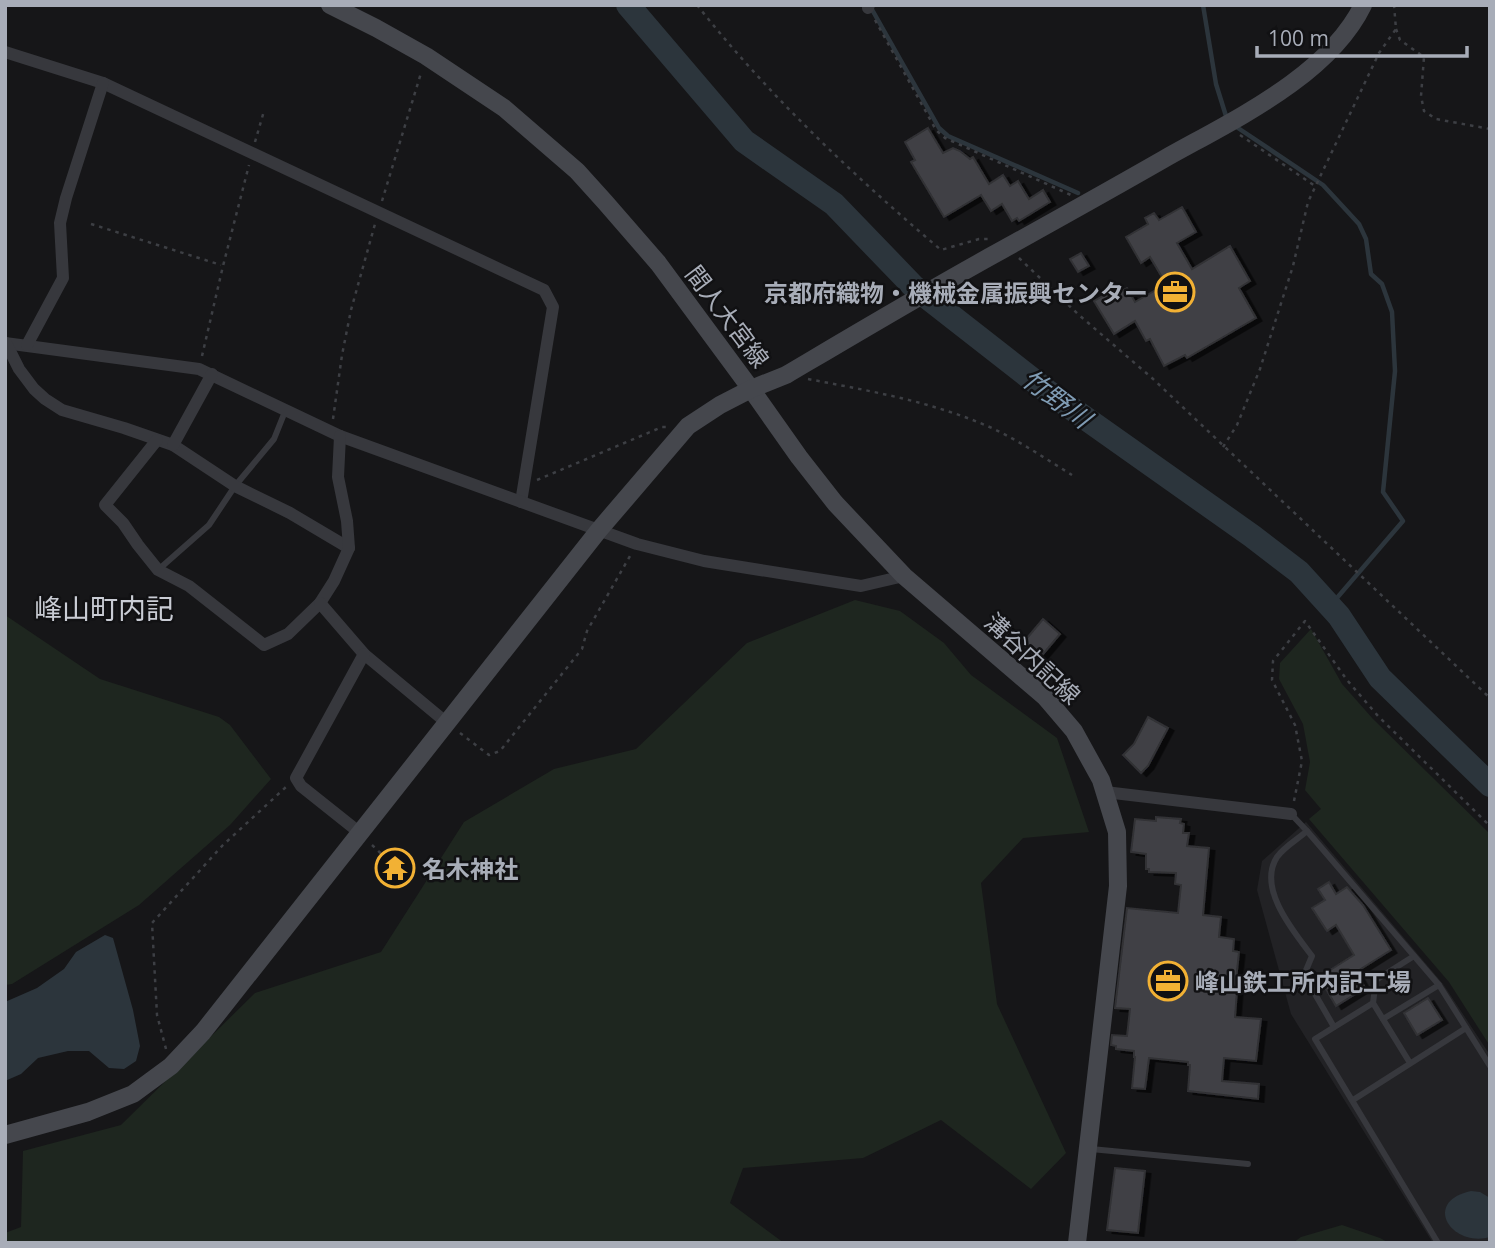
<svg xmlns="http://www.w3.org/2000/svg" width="1495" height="1248" font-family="'Open Sans','Noto Sans JP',sans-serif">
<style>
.built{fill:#222225}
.green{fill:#1e261f}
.water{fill:#2c353c}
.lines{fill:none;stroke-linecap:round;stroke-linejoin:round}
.stream{stroke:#2c353c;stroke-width:4.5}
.river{stroke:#2c353c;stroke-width:24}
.building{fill:#404145;stroke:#303034;stroke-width:2;filter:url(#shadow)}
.path{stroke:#3d3f44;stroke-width:2.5;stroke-dasharray:3.5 5;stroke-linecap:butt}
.lane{stroke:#37383d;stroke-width:6}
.street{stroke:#37383d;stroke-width:12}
.secondary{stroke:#45474d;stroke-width:18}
.labels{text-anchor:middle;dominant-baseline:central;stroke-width:5;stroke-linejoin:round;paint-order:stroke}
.poi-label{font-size:24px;font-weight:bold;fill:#a8adb8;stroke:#111113;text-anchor:start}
.street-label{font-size:24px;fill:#a8adb8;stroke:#111113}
.water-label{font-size:26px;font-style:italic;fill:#7f9bb3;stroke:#111113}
.quarter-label{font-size:28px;fill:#c9ccd4;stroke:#111113}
</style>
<defs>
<filter id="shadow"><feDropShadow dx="5.5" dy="3" stdDeviation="0" flood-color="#0009"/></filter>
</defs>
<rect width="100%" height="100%" fill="#161618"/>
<path class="built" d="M1306,822l137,162 47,71v188h-57l-142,-229 -34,-124 5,-29z"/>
<g class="green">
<path d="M855,600l45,11 44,32 27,32 86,63 32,94 -66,6 -42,45 16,121 69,149 -35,36 -90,-69 -78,38 -120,10 -13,35 54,40h-779v-10l16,-6 2,-76 98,-26 134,-132 126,-41 83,-130 90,-53 82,-20 111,-106z"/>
<path d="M5,615l95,64 119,38 11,8 41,54 -41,46 -91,80 -127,79 -7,1z"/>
<path d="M1311,629l31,55 31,35 117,115v212l-41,-64 -140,-163 12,-10 -16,-19 5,-28 -7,-38 -24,-45 1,-16z"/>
<path d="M1342,1225l38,13 9,5h-96l8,-6z"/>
</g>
<g class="water">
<path d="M105,935l8,3 20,72 7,36 -4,15 -12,8 -15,-1 -20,-17h-21l-30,7 -17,16 -16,7v-79l32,-14 27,-19 12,-17z"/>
<path d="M1471,1191l9,1 10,6v39c-38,11 -69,-35 -19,-46z"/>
</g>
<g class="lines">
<g class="stream">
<path d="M1203,5l13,79 10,32 3,4"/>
<path d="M870,6l69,122 9,8 130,57"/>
<path d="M1235,126l88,59 36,39 7,15 5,35 11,10 10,28 3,59 -12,121 20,29 -73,85"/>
<path d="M1484,779l6,-9"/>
</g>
<path class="river" d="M628,5l116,136 90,63 80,83 133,104 205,145 47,36 40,44 41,62 110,107"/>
</g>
<g class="building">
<path d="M928,128l15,25 10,-5 7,3 10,8 3,-2 16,27 14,-9 7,11 8,-5 11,18 14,-9 7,12 -31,19 -2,-3 -5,3 -10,-17 -11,7 -10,-16 -37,22 -33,-55 4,-2 -10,-18z"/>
<path d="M1182,207l14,25 -19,11 15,26 38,-23 20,35 -11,7 17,30 -69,40 -2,-3 -21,11 -14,-27 -4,2 -11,-20 -21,13 -20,-33 12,-7 3,4 18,-10 8,14 31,-18 -16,-27 -9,6 -15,-26 22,-13 -3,-6 9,-5 5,7z"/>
<path d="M1081,253l8,13 -11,6 -8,-13z"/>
<path d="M1043,619l17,15 -21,25 -17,-15z"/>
<path d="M1001,620l10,9 -9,11 -10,-9z"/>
<path d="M1148,717l20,11 -20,38 -7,7 -18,-18 11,-11z"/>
<path d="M1156,817l25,2 -1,4 4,1 -1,9h6l-2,13 22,2 -6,67 18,2 -2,20 15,2 -1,12 6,1 -4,38 2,1 -2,26 26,2 -5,42 -32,-3 -2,23 37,3 -1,15 -70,-8 2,-26h-2v-3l-39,-4 -4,31 -13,-1 3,-31h-1v-6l-18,-2v-3l-5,-1 1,-10 15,1 3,-27 -15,-1 12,-100 51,5 3,-28 -6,-1 1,-11 -27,-1v-3h-3v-15l-15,-2 4,-33 21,2z"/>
<path d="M396,858l9,9 -11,11 -9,-9z"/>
<path d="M1329,882l7,12 11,-7 16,18 28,45 -35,22 9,16 -29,18 -17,-29 35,-22 -18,-30 -9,6 -15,-23 13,-8 -7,-11z"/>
<path d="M1428,998l14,22 -25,15 -13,-22z"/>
<path d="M1115,1168l30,3 -7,62 -31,-3z"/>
</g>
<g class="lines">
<g class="path">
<path d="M697,5c72,91 156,170 244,245l38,-11h10"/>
<path d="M875,20l61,110 9,8 126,57"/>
<path d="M1396,29l4,11 24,17 -3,39 3,15 12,8 54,10"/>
<path d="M1240,135l75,51"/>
<path d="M255,142l9,-31"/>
<path d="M382,201l39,-128"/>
<path d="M91,224l130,41"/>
<path d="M1019,258l60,57 73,63 338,320"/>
<path d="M202,356l21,-90 26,-101"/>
<path d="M808,379c62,12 127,23 186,50 27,13 52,30 78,46"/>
<path d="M333,419l9,-64 9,-45 24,-86"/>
<path d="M1223,447l14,-22 23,-56 33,-103 15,-64 71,-149 17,-24 -2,-24"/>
<path d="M537,480l125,-53h5"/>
<path d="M460,733l29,22 11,-4 82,-102 5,-18 43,-75"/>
<path d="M1294,801l8,-40 -7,-36 -23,-45 1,-19 32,-40 42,59 31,36 112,110"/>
<path d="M372,845l19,18"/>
<path d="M166,1049l-9,-34 -5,-92 71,-78 63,-58"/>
</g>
<g class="lane">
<path d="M158,570l51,-45 26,-39 39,-47 12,-30"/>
<path d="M1291,814l16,17"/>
<path d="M1373,1003l3,-23 38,-24"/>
<path d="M1383,1019l56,-34"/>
<path d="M1334,1027l-30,-52 8,-19c-19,-25 -55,-68 -35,-99 7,-10 21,-18 30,-26l132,154 51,81"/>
<path d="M1410,1063l-37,-60 -58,36 123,204"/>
<path d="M1353,1100l113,-72"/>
<path d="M1091,1149l157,15"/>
</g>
<g class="street">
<path d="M868,8l1,-3"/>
<path d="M5,52l98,31 441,207 9,17 -32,195"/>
<path d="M5,343l194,26 141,67 297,108 67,17 157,25 43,-10"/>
<path d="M6,343l13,26 15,20 11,10 17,11 62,18 49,17 62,41 55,27 59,35"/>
<path d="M27,345l36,-67 -3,-55 6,-25 37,-115"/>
<path d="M157,440l-52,65 18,18 15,22 20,25 31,16 75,59 24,-11 32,-31 14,-22 15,-33 -2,-27 -9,-44 2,-41"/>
<path d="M173,445l39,-71"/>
<path d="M320,603l44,51 83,69"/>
<path d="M1105,792l186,22"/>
<path d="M360,833l-59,-47 -5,-8 68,-124"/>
</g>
<g class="secondary">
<path d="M330,5l46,23 50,28 78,52 73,63 28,31 53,61 93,126 48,68 36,46 69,73 141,121 29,34 27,49 16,52 1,54 -41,357"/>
<path d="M5,1135l83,-23 45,-18 38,-28 32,-34 396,-502 89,-104 32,-21 31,-16 35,-14c71,-42 143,-85 216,-125 54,-30 108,-60 162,-91 67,-38 164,-82 199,-154"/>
</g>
</g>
<defs>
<symbol id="office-ring" viewBox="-11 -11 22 22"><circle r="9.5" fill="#111113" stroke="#f2b134" stroke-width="1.5"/><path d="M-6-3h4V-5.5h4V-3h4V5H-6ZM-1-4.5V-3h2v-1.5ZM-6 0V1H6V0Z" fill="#f2b134"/></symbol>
<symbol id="temple-ring" viewBox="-11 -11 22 22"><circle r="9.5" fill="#111113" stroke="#f2b134" stroke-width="1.5"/><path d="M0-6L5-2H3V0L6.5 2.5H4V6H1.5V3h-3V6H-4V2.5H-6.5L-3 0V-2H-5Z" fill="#f2b134"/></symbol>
</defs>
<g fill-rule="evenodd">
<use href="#office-ring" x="1153" y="270" width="44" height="44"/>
<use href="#temple-ring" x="373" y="846" width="44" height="44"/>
<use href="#office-ring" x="1146" y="959" width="44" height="44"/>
</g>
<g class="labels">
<g class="poi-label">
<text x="1148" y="292" text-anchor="end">京都府織物・機械金属振興センター</text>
<text x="422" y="868">名木神社</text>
<text x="1195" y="981">峰山鉄工所内記工場</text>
</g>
<g class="street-label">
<text transform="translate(728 316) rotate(53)">間人大宮線</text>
<text transform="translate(1033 658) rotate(43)">溝谷内記線</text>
</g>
<g class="water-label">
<text transform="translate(1057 398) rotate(37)">竹野川</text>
</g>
<g class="quarter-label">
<text x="104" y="608">峰山町内記</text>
</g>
</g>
<rect width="1495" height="1248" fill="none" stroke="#a8adb8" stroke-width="14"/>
<path d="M1257 46v10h210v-10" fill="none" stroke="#a8adb8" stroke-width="3.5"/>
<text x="1268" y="46" font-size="21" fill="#a8adb8" stroke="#111113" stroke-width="5" paint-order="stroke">100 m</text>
</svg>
